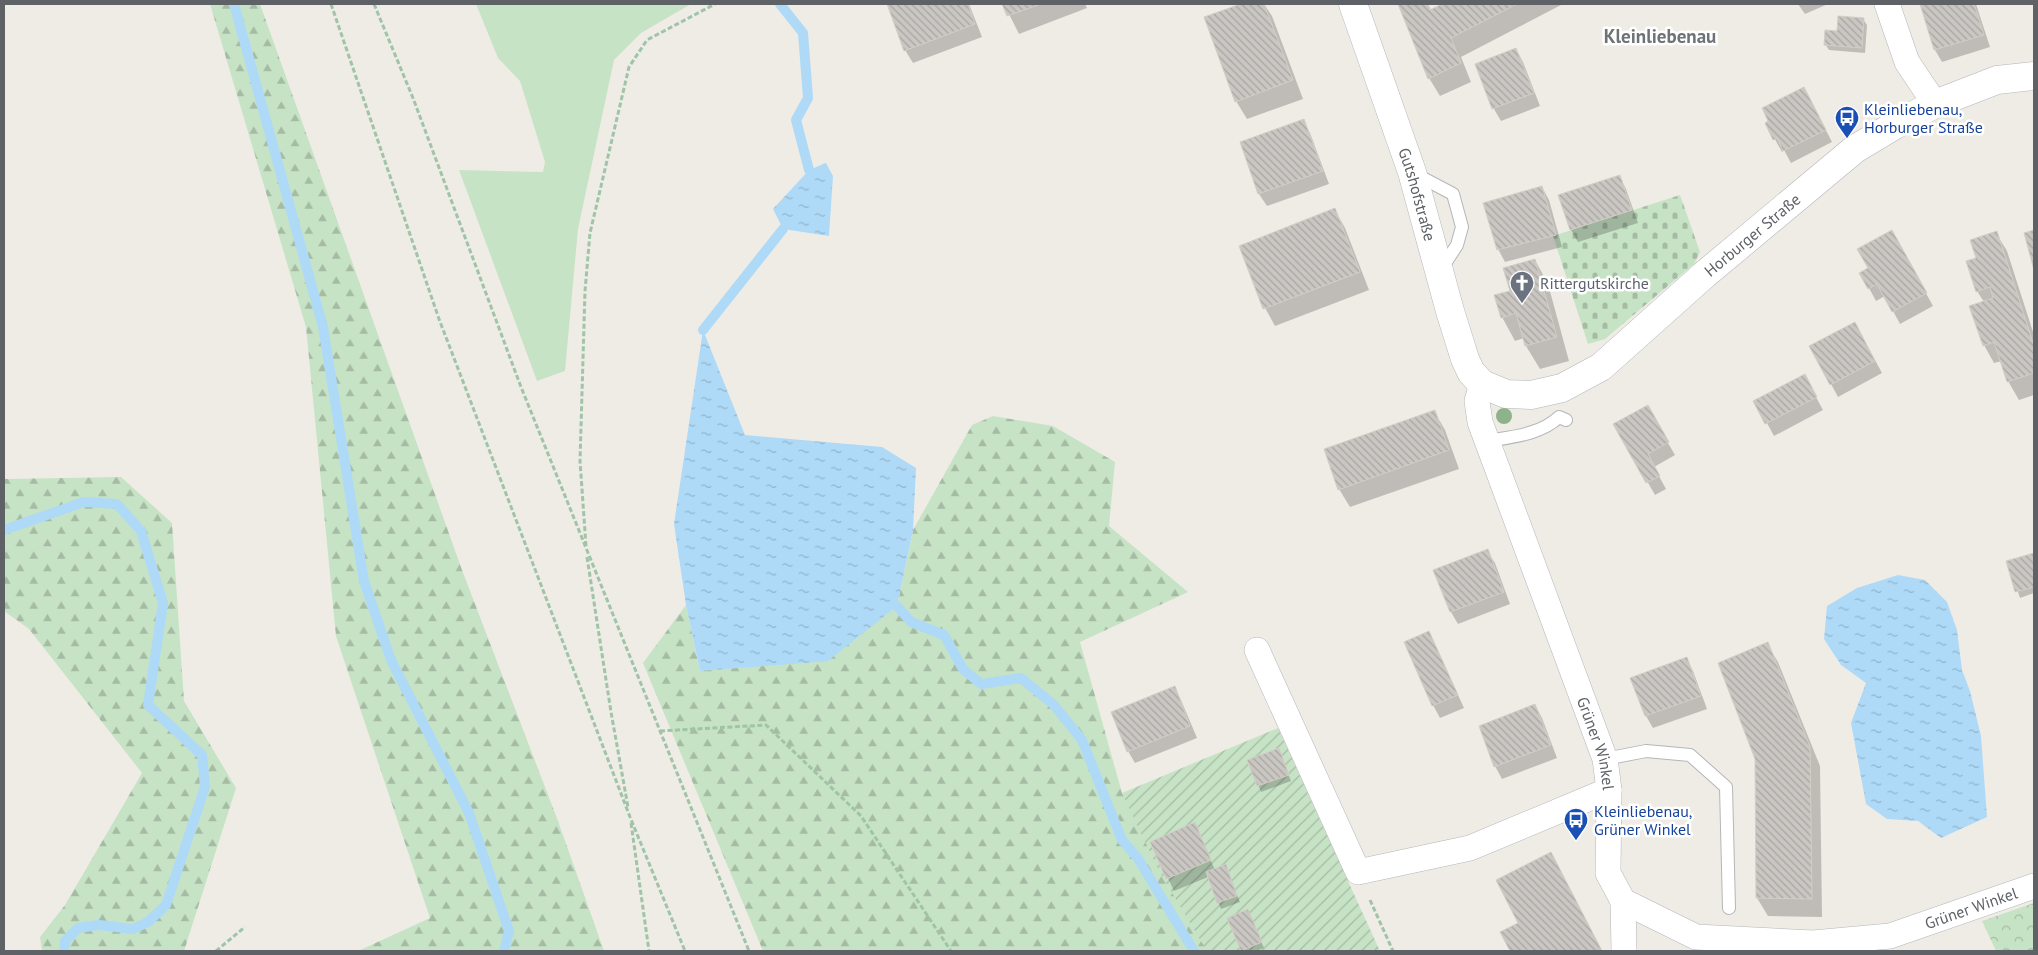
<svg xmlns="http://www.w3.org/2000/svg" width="2038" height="955" font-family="'PT Sans',sans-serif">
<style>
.grass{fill:#c7e3c5}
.forest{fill:url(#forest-firs)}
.cemetery{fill:url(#cemetery-stones)}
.park{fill:url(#park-crowns)}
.garden{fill:url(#garden-furrows)}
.water{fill:url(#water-ripples)}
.shadow{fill:#0003}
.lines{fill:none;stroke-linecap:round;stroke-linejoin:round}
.stream{stroke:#aedaf7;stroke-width:10}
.building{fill:url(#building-back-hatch);stroke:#d3cec5}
.lane-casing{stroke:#b3b6ba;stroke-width:14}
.street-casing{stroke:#b3b6ba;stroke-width:26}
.secondary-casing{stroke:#b2b5b9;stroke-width:29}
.path{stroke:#9fc4a8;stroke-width:3;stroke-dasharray:5 2.5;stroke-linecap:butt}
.lane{stroke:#fff;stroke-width:12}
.street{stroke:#fff;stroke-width:25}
.secondary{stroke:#fff;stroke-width:28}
.tree{fill:#8eb28a}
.labels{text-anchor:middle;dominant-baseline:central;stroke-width:5;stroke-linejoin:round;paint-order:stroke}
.transit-label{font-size:16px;fill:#164399;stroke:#fff;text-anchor:start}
.street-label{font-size:16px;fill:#5e6165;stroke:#fff}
.worship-label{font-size:16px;fill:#5b616d;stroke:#fff;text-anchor:start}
.quarter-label{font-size:19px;font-weight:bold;fill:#6f7377;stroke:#fff}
</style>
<defs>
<pattern id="forest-firs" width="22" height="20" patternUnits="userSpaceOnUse" patternTransform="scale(1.25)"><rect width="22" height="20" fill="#c7e3c5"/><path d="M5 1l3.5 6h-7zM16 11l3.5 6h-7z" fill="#a5bba4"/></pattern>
<pattern id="cemetery-stones" width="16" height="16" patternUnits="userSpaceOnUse" patternTransform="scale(1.25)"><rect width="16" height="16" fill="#c7e3c5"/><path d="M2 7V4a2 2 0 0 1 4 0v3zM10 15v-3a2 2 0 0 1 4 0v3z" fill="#a5bba4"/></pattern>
<pattern id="park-crowns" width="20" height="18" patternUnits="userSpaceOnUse" patternTransform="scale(1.25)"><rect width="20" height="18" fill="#c7e3c5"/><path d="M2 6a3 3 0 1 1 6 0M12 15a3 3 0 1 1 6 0" fill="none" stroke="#a5bba4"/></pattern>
<pattern id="garden-furrows" width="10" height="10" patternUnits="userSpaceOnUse" patternTransform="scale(1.25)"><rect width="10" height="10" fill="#c7e3c5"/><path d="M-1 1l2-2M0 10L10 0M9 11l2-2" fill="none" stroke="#a5bba4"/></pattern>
<pattern id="water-ripples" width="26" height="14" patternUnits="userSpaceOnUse" patternTransform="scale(1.25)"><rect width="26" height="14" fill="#aedaf7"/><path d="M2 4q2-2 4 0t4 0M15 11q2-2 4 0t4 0" fill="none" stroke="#91b4cc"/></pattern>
<pattern id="building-back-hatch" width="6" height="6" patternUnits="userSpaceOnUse" patternTransform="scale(1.25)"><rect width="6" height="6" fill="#cac7c3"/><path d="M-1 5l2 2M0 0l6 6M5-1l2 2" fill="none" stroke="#a7a5a2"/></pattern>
</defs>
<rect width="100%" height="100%" fill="#efece6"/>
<path class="grass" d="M476,4h215l-50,29 -27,27 -36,169 -13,142 -28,10 -78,-211 84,2 2,-10 -25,-81 -22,-23z"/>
<g class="forest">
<path d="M210,4h50l202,566 96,251 46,130h-246l72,-33 -94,-282 -30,-309z"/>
<path d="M993,416l60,10 62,36 -6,64 79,66 -108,50 42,151 97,158h-456l-120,-288 43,-58 14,66 197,-65 16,-76 59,-105z"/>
<path d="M121,477l51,46 12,178 52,87 -52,163h-142l-2,-14 25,-32 77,-132 -113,-144 -25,-18v-132z"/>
</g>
<path class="cemetery" d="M1680,195l20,57 -6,12 -89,75 -17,5 -35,-108z"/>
<path class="park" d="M2034,903v48h-38l-14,-30z"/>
<path class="garden" d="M1278,728l102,223h-173l-48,-80 -37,-78z"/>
<g class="water">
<path d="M826,163l7,13 -4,60 -46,-7 -10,-20 36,-39z"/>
<path d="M703,330l42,105 137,12 34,21 -3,62 -16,76 -69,55 -128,10 -14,-66 -12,-81z"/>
<path d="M1898,575l27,5 22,22 10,28 5,40 8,21 11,45 6,81 -46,21 -23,-17 -31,-2 -21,-15 -15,-81 15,-40 -25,-18 -17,-26 3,-33 30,-18z"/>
</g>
<g class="shadow">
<path d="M888,4h81l13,33 -69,26 -8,-13z"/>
<path d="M1004,4h81l2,4 -68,26z"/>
<path d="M1245,4h19l8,12 31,83 -56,20 -11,-18 -30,-83z"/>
<path d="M1399,4h29l3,6 14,-6h118l-102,53 10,25 -31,14 -11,-18z"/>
<path d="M1798,4h30l-23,10z"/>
<path d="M1921,4h55l14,43 -48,15 -7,-12z"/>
<path d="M1863,19l4,6 -2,28 -36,-3 -4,-6 13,-12z"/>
<path d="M1516,49l7,13 17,44 -39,15 -7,-12 -18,-44z"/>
<path d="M1811,101l21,41 -41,21 -7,-13 -2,2 -16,-29z"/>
<path d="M1303,121l7,12 19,51 -62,22 -8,-12 -18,-51z"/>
<path d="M1619,176l7,13 12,34 -60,19 -7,-12 -11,-34z"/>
<path d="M1542,187l7,13 13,47 -57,15 -7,-13z"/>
<path d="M1335,210l10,18 24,62 -94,36 -10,-18z"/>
<path d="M1996,233l11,18 27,84v60l-15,5 -11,-19 -6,-20 -8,2 -10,-18v-43l-7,-11v-32z"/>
<path d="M1899,244l34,62 -33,18 -15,-28 -9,5 -7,-13v-19z"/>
<path d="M1535,260l13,24 21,77 -29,8 -14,-23 -2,-8 -9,3 -13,-24 10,-25z"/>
<path d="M1862,336l20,37 -44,24 -7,-13z"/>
<path d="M1811,388l12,22 -49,26 -19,-35z"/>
<path d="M1647,407l28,48 -21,12 12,22 -11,6 -40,-70z"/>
<path d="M1434,411l11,19 14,39 -109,38 -11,-18z"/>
<path d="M1487,551l8,12 15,41 -52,20 -7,-12 -16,-41z"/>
<path d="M2034,555v38l-14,5 -12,-36z"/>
<path d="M1429,632l35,76 -24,10 -7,-13z"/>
<path d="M1767,644l11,18 42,104 2,151 -54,-1 -11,-18z"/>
<path d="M1686,658l7,13 14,38 -54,19 -7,-12 -14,-37z"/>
<path d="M1174,688l7,12 16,38 -62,25 -7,-12z"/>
<path d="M1535,705l7,13 15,40 -55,21 -7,-13z"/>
<path d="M1279,750l12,31 -30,11 -12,-31z"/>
<path d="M1194,824l21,46 10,-4 15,36 -19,7 -13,-32 -34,14 -23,-49z"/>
<path d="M1551,853l10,19 41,79h-91l-9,-18 18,-9z"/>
<path d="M1250,917l14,31 -8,3h-13l-14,-32z"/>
</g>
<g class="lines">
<g class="stream">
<path d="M234,4l89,323 41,254 27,79 78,153 40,118 -5,20"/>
<path d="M780,4l23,29 5,65 -12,22 13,50"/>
<path d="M703,330l80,-101"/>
<path d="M4,530l80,-28 33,2 24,27 22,72 -15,102 54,50 3,32 -39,118 -18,17 -15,7 -34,-4 -21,3 -13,13 -1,10"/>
<path d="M897,606l14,16 33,13 19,34 18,15 40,-6 33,27 28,35 40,100 15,17 57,94"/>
</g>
</g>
<g class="building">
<path d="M887,4h81l7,20 -71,27z"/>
<path d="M1002,4h39l-34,12z"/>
<path d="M1241,4h23l29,76 -58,22 -31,-85z"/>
<path d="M1398,4h29l3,6 12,-6h75l-66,34 10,25 -33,16z"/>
<path d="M1920,4h54l10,31 -50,15z"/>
<path d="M1838,16l26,2 -2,30 -38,-3 1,-15 12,1z"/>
<path d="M1516,48l18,45 -42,16 -17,-45z"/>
<path d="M1804,87l22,43 -43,21 -6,-13 -4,2 -8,-17 3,-2 -6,-13z"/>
<path d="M1304,119l19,52 -65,23 -18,-52z"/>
<path d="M1620,175l12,35 -62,20 -12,-35z"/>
<path d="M1542,186l14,49 -59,15 -14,-47z"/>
<path d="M1335,208l25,64 -97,37 -24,-63z"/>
<path d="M1892,230l35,63 -35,19 -15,-28 -9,5 -9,-16 9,-5 -11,-19z"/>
<path d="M2034,230v40l-10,-37z"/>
<path d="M1997,231l37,115v27l-27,9 -13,-40 -11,4 -14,-40 24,-8 -3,-11 -14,5 -10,-31 10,-3 -6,-18z"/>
<path d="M1535,259l22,78 -32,9 -9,-33 -15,5 -7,-23 16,-4 -7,-23z"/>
<path d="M1855,322l20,39 -45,24 -21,-39z"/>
<path d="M1805,374l12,23 -52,27 -12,-23z"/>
<path d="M1648,405l21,37 -21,12 12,22 -14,7 -33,-59z"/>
<path d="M1435,410l14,40 -111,40 -14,-41z"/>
<path d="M1488,549l16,43 -54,20 -17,-42z"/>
<path d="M2034,553v34l-19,5 -9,-31z"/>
<path d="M1429,631l29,64 -26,11 -28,-64z"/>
<path d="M1768,642l42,105 2,152 -56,-1 -1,-139 -37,-96z"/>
<path d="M1687,657l14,39 -56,20 -15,-38z"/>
<path d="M1175,686l15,40 -63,26 -16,-40z"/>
<path d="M1535,704l16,41 -57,22 -15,-41z"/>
<path d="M1279,748l10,27 -32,11 -10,-26z"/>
<path d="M1195,822l16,38 -45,19 -16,-37z"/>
<path d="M1551,852l51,99h-69l-1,-1 -22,1 -10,-19 18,-9 -22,-43z"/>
<path d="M1226,864l11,32 -20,7 -11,-31z"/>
<path d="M1248,909l14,33 -21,9 -14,-33z"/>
</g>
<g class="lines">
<defs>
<g id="lane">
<path d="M1415,174l38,20 9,33 -5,18 -17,26"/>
<path d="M1487,441c24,-4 53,-6 72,-24l7,3"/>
<path d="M1605,759l41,-8 44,4 36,32 3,121"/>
</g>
<g id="street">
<path d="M1887,4l20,58 28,42"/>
<path id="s1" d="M1482,384l-5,17 3,21 125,337 4,31 -1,83 15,28 73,36 117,6 77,-7 144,-50"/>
<path d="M1257,650l101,222 112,-24 139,-58"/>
<path d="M1623,901l1,50"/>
</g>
<g id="secondary">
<path id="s2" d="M1353,4l59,168 38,139 15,48 6,13 11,12 24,10 25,1 31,-7 39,-21 103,-92 151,-126 40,-24 40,-21 62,-24 37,-4"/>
</g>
</defs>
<use href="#lane" class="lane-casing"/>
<use href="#street" class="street-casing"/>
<use href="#secondary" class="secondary-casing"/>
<g class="path">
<path d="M331,4l108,315 191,498 55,134"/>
<path d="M374,4l39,94 108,289 228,564"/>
<path d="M586,546l-6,-85 5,-170 5,-58 39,-166 18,-27 68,-36"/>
<path d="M587,557l24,155 17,95"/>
<path d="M660,731l106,-6 95,91 90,135"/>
<path d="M631,823l18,128"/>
<path d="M1370,900l23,51"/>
<path d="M216,951l29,-24"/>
</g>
<use href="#lane" class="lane"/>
<use href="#street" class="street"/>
<use href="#secondary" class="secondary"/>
</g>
<circle class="tree" cx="1504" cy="416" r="8"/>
<defs>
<symbol id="bus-pin" viewBox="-11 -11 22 30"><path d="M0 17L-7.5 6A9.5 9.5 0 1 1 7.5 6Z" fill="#1a4fb4" stroke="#fff"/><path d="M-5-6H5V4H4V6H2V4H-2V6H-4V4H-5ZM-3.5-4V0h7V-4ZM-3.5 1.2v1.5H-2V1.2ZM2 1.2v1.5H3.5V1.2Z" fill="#fff"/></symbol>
<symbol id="church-pin" viewBox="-11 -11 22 30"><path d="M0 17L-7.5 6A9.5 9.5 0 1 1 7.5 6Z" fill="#6b7280" stroke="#fff"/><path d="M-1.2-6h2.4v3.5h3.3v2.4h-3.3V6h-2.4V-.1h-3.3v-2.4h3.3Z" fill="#fff"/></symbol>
</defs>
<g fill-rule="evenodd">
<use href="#bus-pin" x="1833" y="104" width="28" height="38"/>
<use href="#church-pin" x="1508" y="269" width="28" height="38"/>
<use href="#bus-pin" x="1562" y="806" width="28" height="38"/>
</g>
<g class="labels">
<g class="transit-label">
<text x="1864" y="109">Kleinliebenau,<tspan x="1864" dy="18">Horburger Straße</tspan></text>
<text x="1594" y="811">Kleinliebenau,<tspan x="1594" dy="18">Grüner Winkel</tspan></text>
</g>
<g class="street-label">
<text stroke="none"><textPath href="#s2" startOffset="201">Gutshofstraße</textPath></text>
<text stroke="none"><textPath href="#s2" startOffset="731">Horburger Straße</textPath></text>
<text stroke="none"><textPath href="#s1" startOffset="381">Grüner Winkel</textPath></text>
<text stroke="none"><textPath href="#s1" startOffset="906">Grüner Winkel</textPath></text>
</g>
<g class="worship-label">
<text x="1540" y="283">Rittergutskirche</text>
</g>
<g class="quarter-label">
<text x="1660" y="36">Kleinliebenau</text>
</g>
</g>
<rect width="2038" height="955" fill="none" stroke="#5e6165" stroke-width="10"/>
</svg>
